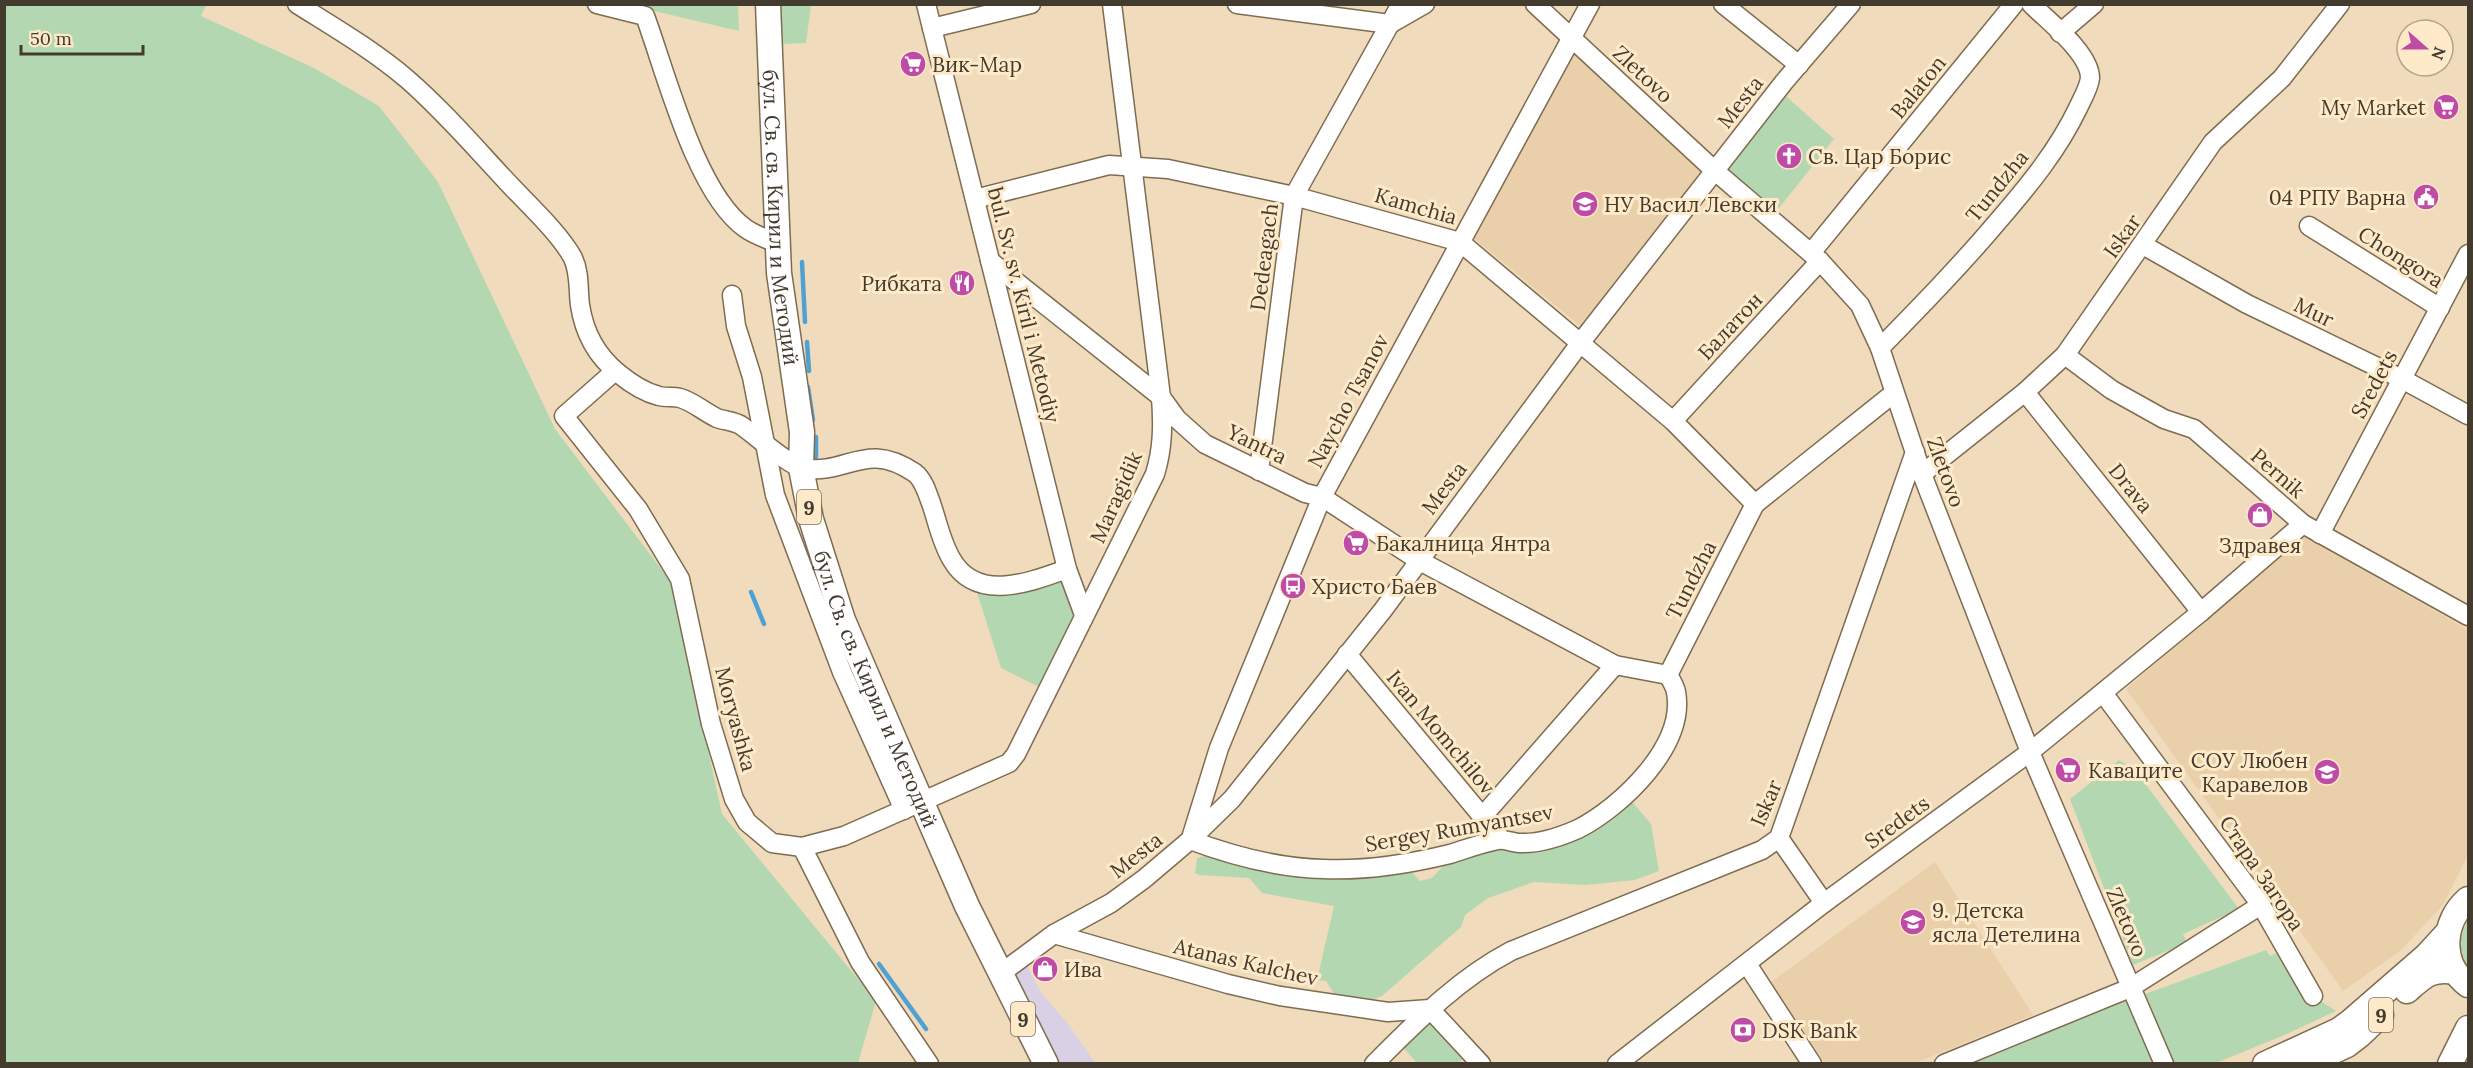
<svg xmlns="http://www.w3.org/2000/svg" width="2473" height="1068" font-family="Lora,serif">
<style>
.commercial{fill:#d9d0e5}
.built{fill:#e9d0aa}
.green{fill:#b3d8b1}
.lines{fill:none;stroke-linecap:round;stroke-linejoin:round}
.stream{stroke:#4fa1d4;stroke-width:4.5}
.minor-casing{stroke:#7f6c50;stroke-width:21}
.major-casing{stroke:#7f6c50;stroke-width:27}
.minor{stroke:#fff;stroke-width:18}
.major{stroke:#fff;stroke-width:24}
.labels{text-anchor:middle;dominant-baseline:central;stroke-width:6;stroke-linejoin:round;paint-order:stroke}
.shield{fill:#fee9c9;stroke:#7b6f5c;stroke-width:1.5}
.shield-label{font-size:20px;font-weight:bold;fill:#433b2e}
.poi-label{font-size:21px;fill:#433b2e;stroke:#fee9c9;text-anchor:start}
.street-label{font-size:21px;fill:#433b2e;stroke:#fee9c9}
</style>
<rect width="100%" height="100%" fill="#f0dbbc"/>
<path class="commercial" d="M1027,966l15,28 27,31 26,38h-42l-44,-88z"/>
<g class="built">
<path d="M1573,52l133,120 -122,157 -112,-92z"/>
<path d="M2302,535l166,95v225l-25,50 -43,46 -57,40 -217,-302z"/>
<path d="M1935,862l98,153 -118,48h-90l-54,-81z"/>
</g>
<g class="green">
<path d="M5,5h201l-5,11 113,52 65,38 59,76 117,247 116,153 51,232 154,187 -18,62 -853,1z"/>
<path d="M629,5h109l1,26z"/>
<path d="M774,5h37l-5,38 -25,1z"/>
<path d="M1779,90l55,49 -63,79 -56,-47z"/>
<path d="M1067,569l17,46 -37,76 -46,-23 -27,-85z"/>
<path d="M2119,760l16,10 104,139 -56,25 4,9 -54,22 -63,-166z"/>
<path d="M1629,798l22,26 8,47 -24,9 -50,5 -51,-3 -46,16 -23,17 -4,12 -79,69 -13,5 -32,-3 -11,-17 -9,-1 17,-74 -72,-13 -13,-15 -50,-3 -4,-2 2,-15 11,-3 202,15 10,11 12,-3 14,-15 58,-15 20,1z"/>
<path d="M2468,918v49c-10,-17 -8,-32 0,-49z"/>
<path d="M2287,949l26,47 23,15 -47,22 -73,30 -263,1 313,-114 4,6z"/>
<path d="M1431,1021l33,37 -6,5h-41l-15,-17z"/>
</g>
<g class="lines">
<g class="stream">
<path d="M802,262l3,60"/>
<path d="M807,342l2,29"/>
<path d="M808,387l5,33"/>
<path d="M816,437v20"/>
<path d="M751,592l13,32"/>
<path d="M879,964l47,65"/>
</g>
<defs>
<g id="minor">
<path d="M297,4c38,24 76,46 110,75 37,32 70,71 104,107 19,20 49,48 62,72 7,15 5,32 7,47 4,27 17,51 38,68 12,10 25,19 41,23 7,2 14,0 21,2 14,4 24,14 37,20 8,3 18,3 25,8 13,9 47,40 61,42 44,8 62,-29 112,5 9,7 13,22 17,33 6,18 10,38 20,54 25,43 78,22 115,9"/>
<path d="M597,4l48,12c21,57 51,177 100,212 9,7 23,11 33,16"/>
<path d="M926,4l141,565 17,46"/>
<path d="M1237,4l153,20 35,-20"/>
<path d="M1535,4l180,167 105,90 40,44 20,43 42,126 108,278 134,312"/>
<path d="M1723,4l76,61"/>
<path d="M932,28l99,-24"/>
<path d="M2060,33l34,-29"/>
<path d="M975,199l134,-34 59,4 126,27 166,46 213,179 82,83"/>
<path d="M2309,226l131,82"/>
<path d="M2143,245l104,59 155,75 66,36"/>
<path d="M1811,253l203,-249"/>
<path d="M990,261l171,136 16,22 28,25 100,49 17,4 96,63 197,105 53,10"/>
<path d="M732,295l4,31 16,51 23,118 67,177 62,138"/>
<path d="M1880,348c41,-42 81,-83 119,-128 30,-35 59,-70 79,-112 4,-9 11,-20 12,-30 0,-25 -41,-56 -59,-74"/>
<path d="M2065,355l47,35 52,29 30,10 109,95 165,92"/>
<path d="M615,371l-51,45 74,93 42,70 31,145 23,75 13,23 25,21 30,4 58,115 69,102"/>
<path d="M2025,392l176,220"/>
<path d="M1673,421l147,-160"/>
<path d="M1259,471l35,-275 107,-192"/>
<path d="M1922,474l103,-82 40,-37 148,-213 69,-64 58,-74"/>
<path d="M2320,534l148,-280"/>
<path d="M1347,654l154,185"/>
<path d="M1668,675l87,-171 139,-111"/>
<path d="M2103,693l158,212 52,91"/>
<path d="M1482,817l133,-152"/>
<path d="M1192,835l27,-87 103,-251 268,-493"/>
<path d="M1779,838l45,65"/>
<path d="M1190,840c43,16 88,28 133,29 43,2 86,-5 127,-15 16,-5 32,-11 48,-14 8,-1 15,3 22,3 18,1 42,-7 58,-14 43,-22 108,-83 98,-137 -1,-6 -5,-12 -8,-17"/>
<path d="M802,847l42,-11 165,-73 7,-9 139,-280c8,-26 8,-50 6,-77l-49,-393"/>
<path d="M1054,934l174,50 52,12 108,16 42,-3"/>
<path d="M1747,964l65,100"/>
<path d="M1000,974l54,-40 57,-31 33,-24 46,-39 42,-41 151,-189 198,-268 203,-260 67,-78"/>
<path d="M1430,1009l51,55"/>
<path d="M1374,1064c42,-42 84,-85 137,-113l251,-101 17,-12 136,-386"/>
<path d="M1617,1064l207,-161 206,-151 171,-140 102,-88"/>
<path d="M1944,1064l186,-76 131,-83"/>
</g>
<g id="major">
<path id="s1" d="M768,4l11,269 23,159 -1,36 10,51 32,101 62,144 62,142 79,158"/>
<path d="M2468,899c-26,22 -29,65 0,86"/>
<path d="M2407,991c17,-15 24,-23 48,-19"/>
<path d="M2265,1064l74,-34 11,-8 76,-66 22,-24"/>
<path d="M2306,1064l41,-19 13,-10 21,-20"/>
<path d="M2450,1064l18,-36"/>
</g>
</defs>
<use href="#minor" class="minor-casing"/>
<use href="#major" class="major-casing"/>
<use href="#minor" class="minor"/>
<use href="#major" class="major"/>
</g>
<defs>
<symbol id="supermarket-disc" viewBox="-11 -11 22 22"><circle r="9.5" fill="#be4ba5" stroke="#fee9c9"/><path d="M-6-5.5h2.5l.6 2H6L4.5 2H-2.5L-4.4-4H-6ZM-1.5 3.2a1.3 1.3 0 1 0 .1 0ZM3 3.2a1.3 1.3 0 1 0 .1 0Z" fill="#fff"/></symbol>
<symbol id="church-disc" viewBox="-11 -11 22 22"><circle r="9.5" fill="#be4ba5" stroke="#fee9c9"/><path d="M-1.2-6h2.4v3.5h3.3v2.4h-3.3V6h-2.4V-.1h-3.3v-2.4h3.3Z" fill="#fff"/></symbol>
<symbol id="civic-disc" viewBox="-11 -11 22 22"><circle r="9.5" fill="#be4ba5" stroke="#fee9c9"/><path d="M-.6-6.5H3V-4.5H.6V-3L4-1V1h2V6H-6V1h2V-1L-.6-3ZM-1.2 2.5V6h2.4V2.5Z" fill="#fff"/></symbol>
<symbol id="school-disc" viewBox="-11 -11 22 22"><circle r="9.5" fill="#be4ba5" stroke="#fee9c9"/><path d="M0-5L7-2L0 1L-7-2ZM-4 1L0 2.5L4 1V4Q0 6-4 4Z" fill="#fff"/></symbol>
<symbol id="restaurant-disc" viewBox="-11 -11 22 22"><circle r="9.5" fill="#be4ba5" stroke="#fee9c9"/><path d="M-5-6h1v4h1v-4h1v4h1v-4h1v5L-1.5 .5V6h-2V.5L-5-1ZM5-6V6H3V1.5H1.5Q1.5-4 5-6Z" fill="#fff"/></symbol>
<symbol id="shop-disc" viewBox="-11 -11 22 22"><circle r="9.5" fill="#be4ba5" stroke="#fee9c9"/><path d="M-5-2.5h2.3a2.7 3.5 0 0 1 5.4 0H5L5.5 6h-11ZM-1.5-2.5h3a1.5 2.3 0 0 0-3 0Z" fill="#fff"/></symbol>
<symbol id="bus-disc" viewBox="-11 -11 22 22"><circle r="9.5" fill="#be4ba5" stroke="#fee9c9"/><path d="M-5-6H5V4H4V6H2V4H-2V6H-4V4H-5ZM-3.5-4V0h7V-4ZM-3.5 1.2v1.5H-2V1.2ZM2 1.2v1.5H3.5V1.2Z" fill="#fff"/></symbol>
<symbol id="bank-disc" viewBox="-11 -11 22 22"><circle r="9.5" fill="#be4ba5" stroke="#fee9c9"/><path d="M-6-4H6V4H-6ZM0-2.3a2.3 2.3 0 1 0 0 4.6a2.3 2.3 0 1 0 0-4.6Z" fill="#fff"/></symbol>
</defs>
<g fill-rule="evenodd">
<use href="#supermarket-disc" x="898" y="49" width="30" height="30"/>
<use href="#supermarket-disc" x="2431" y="92" width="30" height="30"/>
<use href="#church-disc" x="1774" y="141" width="30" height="30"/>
<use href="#civic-disc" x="2411" y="182" width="30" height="30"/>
<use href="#school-disc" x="1570" y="189" width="30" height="30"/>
<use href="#restaurant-disc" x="947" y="268" width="30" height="30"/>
<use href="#shop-disc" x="2245" y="500" width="30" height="30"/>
<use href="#supermarket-disc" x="1341" y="528" width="30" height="30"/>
<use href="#bus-disc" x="1278" y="571" width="30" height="30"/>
<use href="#supermarket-disc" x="2053" y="755" width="30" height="30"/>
<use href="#school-disc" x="2312" y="757" width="30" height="30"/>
<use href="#school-disc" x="1898" y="907" width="30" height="30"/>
<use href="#shop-disc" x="1030" y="954" width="30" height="30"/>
<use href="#bank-disc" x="1728" y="1015" width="30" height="30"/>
</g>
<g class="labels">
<g class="shield">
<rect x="797" y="490" width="24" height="34" rx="4.5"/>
<rect x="2369" y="998" width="24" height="34" rx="4.5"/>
<rect x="1011" y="1002" width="24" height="34" rx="4.5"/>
</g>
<g class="shield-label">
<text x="809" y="507">9</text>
<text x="2381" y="1015">9</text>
<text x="1023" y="1019">9</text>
</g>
<g class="poi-label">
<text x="932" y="64">Вик-Мар</text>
<text x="2426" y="107" text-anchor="end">My Market</text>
<text x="1808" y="156">Св. Цар Борис</text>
<text x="2406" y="197" text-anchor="end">04 РПУ Варна</text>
<text x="1604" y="204">НУ Васил Левски</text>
<text x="942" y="283" text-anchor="end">Рибката</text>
<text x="1376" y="543">Бакалница Янтра</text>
<text x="2260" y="545" text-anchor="middle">Здравея</text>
<text x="1312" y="586">Христо Баев</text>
<text x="2308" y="760" text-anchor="end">СОУ Любен<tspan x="2308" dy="24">Каравелов</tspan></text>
<text x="2088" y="770">Каваците</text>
<text x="1932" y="910">9. Детска<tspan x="1932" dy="24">ясла Детелина</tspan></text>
<text x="1064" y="969">Ива</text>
<text x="1762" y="1030">DSK Bank</text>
</g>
<g class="street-label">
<text transform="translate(1643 74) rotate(43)">Zletovo</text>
<text transform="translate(1918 87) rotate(-51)">Balaton</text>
<text transform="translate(1740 102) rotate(-52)">Mesta</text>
<text transform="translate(1997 186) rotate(-51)">Tundzha</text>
<text transform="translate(1416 206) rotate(16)">Kamchia</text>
<text stroke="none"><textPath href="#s1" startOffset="214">бул. Св. св. Кирил и Методий</textPath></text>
<text transform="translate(2122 236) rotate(-55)">Iskar</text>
<text transform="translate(1264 257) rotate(-83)">Dedeagach</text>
<text transform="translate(2401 257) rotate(32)">Chongora</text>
<text transform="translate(1024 305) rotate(76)">bul. Sv. sv. Kiril i Metodiy</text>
<text transform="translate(2314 312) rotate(26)">Mur</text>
<text transform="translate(1730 326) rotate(-47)">Балатон</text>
<text transform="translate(2374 384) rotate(-62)">Sredets</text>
<text transform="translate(1348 401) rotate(-62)">Naycho Tsanov</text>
<text transform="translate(1257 444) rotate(26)">Yantra</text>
<text transform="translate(1946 472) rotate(70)">Zletovo</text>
<text transform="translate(2278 473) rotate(41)">Pernik</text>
<text transform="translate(1444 488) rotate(-53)">Mesta</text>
<text transform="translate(2131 488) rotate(51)">Drava</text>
<text transform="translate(1116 497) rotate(-66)">Maragidik</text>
<text transform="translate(1691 580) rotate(-63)">Tundzha</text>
<text stroke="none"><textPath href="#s1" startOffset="700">бул. Св. св. Кирил и Методий</textPath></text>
<text transform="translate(736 719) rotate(75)">Moryashka</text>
<text transform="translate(1441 732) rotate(50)">Ivan Momchilov</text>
<text transform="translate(1766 803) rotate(-67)">Iskar</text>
<text transform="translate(1897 822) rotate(-36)">Sredets</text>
<text transform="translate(1459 828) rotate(-10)">Sergey Rumyantsev</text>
<text transform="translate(1136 855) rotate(-38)">Mesta</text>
<text transform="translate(2262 873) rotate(56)">Стара Загора</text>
<text transform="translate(2127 922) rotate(67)">Zletovo</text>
<text transform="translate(1246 962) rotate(13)">Atanas Kalchev</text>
</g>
</g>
<rect width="2473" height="1068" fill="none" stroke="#433b2e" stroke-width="12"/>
<g transform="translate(2425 48) rotate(111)"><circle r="28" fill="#fee9c9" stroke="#b3a38b" stroke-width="1.5"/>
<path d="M0-4.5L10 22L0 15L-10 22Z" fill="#be4ba5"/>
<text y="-9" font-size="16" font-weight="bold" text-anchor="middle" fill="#433b2e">N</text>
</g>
<path d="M21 45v9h122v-9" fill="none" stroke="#433b2e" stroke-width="3"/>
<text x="30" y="45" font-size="18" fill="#433b2e" stroke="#fee9c9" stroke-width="4.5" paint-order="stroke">50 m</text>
</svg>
